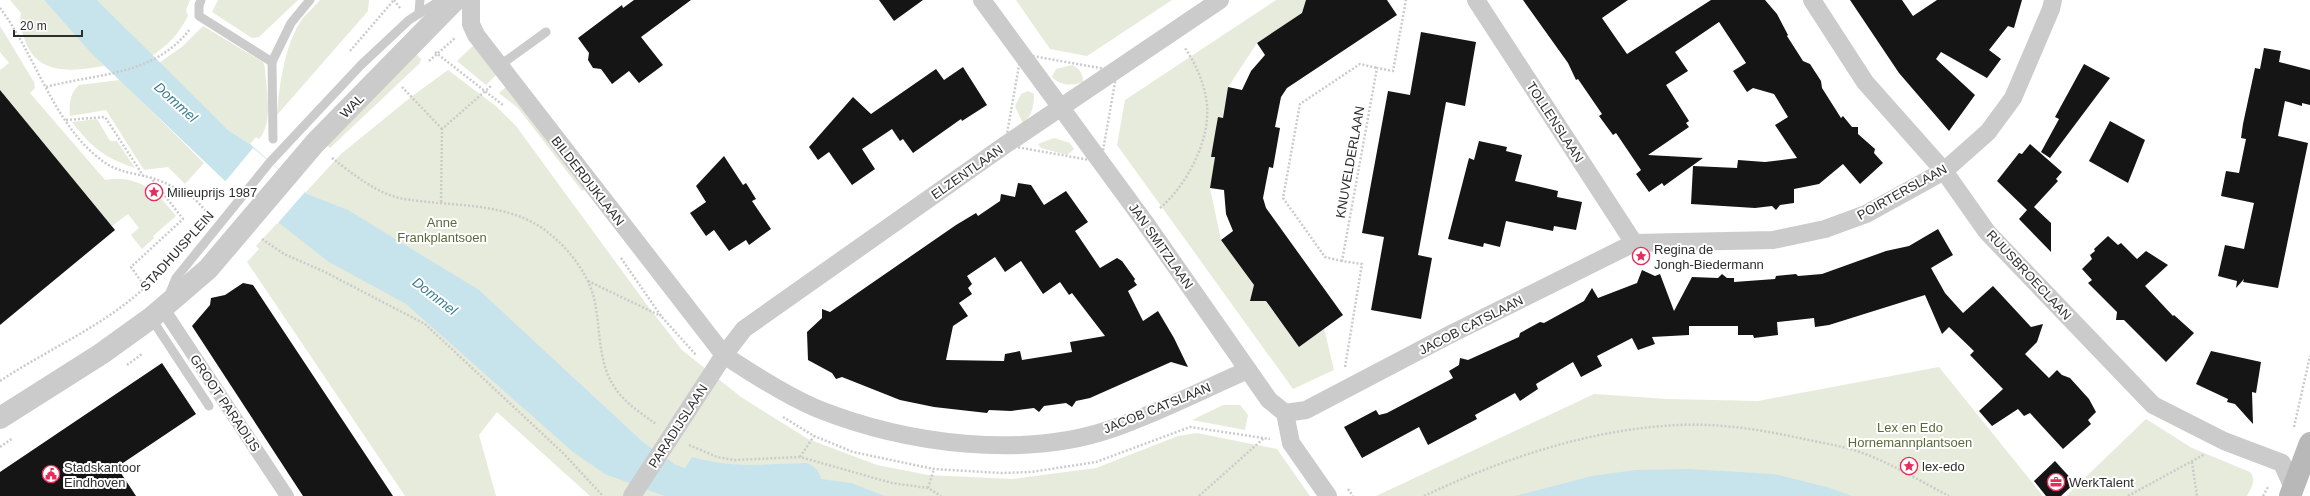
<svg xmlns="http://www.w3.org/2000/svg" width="2310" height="496" font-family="Helvetica,sans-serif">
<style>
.green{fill:#e7ebdb}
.water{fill:#c7e4ec}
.pier{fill:#fff}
.building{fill:#151515;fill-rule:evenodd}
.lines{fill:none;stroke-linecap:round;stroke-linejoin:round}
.path{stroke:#cbcbcb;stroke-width:2.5;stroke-dasharray:2 2;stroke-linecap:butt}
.service{stroke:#cbcbcb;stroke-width:9}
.pedestrian{stroke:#cbcbcb;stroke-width:14}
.minor{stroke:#cbcbcb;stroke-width:18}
.tertiary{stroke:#cbcbcb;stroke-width:22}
.secondary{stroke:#b8b8b8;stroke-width:22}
.labels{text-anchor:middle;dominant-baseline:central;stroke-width:4;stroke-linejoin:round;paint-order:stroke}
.street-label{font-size:13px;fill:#2e2e2e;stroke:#fff}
.poi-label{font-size:13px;fill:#2e2e2e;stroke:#fff;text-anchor:start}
.park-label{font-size:13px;fill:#596a3b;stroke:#fff}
.water-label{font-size:14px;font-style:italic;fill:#3b7e90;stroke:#fff}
</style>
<rect width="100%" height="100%" fill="#fff"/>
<g class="green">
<path d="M10,0h34l60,66c-29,5 -65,10 -78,-23 -4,-10 -7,-20 -5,-30z"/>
<path d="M97,0h93l-4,10 2,6c-11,20 -18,27 -36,40z"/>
<path d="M218,0h80l-39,37 -7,1 -40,-26z"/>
<path d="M320,0h49l-1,11 -91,104c2,-29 8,-73 26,-97 5,-6 12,-12 17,-18z"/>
<path d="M1016,0h156l-85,56 -37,-7z"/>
<path d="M1276,0h46l-65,43 -29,44 -18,101 11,52 78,107 25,-19 10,42 -41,19 -176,-244 8,-45z"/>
<path d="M0,26l34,56 1,6 -5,5 75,87c33,-6 52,12 71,36l-23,20 1,2 -12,11 -11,-14 8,-7 -11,-14 -16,12 -112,-135v-21l9,-7 -9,-11z"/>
<path d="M203,26l60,36 2,6c1,22 9,54 -6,71l-3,-2 -6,7 -22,-14 -69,-67 24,-17z"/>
<path d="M474,45l22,30 -10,10 -29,-24z"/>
<path d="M416,54l5,5 -1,4 -90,85 -7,-6z"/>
<path d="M1072,65c8,4 11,8 11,17 -12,4 -22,4 -31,-5l4,-8z"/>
<path d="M448,70l49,37 19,19 131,179 35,45 59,47 67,42 69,26 51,10 84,4 84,-11 82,-32 19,-3 80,16 33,47h-720l-93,-84 -18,23 17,61h-91l-158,-234 12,-13 -3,-3 85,-92 70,-57z"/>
<path d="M120,80l84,83 -19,21 -17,-17 -24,3 -38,-60 -36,6c-1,-12 0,-23 9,-31z"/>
<path d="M506,87l79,102 -3,2 -64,-83 -19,-15z"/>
<path d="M1028,91l6,3c0,12 -2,21 -11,30l-8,-18 6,-12z"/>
<path d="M97,119l13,22h7l18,27c-30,-10 -43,-20 -63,-46z"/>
<path d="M1054,138l16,5 4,6 -7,6 -26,-7 -3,-4z"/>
<path d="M1939,367l104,129h-667l218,-102 74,5 90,2z"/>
<path d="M1223,405h17l8,10 -3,15 -53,-10z"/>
<path d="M2146,419l46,29 58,24c7,8 1,16 -3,24h-181z"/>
</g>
<g class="water">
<path d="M44,0h53l131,130 22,14 57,50 41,16 131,80 165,153 32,22 9,3 7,-11c43,12 72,7 115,6 8,4 12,7 14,16l30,4 34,13h-221l-59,-22 -32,-22 -167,-148 -77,-42 -104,-81 -133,-127z"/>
<path d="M1688,469l86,5 53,13 25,9h-337l77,-20 43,-6z"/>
</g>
<path class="pier" d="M253,148l52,44 -28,32 -53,-41z"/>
<g class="building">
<path d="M634,0h57l-50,37 22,28 -24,18 -10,-12 -17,13 -11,-15 -8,-1 -5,-8 1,-7 -11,-15 44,-33 1,3z"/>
<path d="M879,0h44l-29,21z"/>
<path d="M1306,0h81l10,15 -110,73 -6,9 -6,30 5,1 -7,40 -4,-1 -6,31 3,10 77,107 -44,32 -33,-46h-16l4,-16 -33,-45 12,-9 -7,-17 -2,-24 -14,-2 5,-31h-4l5,-29 2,-11 5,1 5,-31 14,3 9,-19 14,-16 -8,-12 45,-30z"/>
<path d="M1523,0h105l-26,18 25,36 84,-54h54l12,14 11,21 -1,1 16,25 7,3 11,17 1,7 19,30 2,-2 9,11h6v7l17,15 -1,4 9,10 -23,21 -17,-20 -24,20 -25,5v14l-14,2 -4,5 -4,-4 -17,2 -64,-4 2,-38 44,2 1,-8 27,2 32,-4 -22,-33 13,-8 -14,-23 -21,-6 -6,4 -14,-21 13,-8 -27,-41 -44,30 13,19 -22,14 23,36 -3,2 3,4 -41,28 55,3 -39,28 -2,-3 -13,9 -13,-18 5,-4 -25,-37 -3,2 -14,-19 3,-2 -24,-35 -2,1 -8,-17z"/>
<path d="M1850,0h52l11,16 24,-16h85l-8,28 -6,-2 -19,24 12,9 -14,19 -46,-26 -5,7 39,36 -26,36 -50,-58z"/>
<path d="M1421,32l55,10 -11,64 -19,-4 -28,153 14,3 -11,61 -50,-9 13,-73 -22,-4 26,-142 22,4z"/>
<path d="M2264,48l17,3 -2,11 31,8v35l-8,-2v3l-17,-5 -7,35 30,7 -30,145 -35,-6 1,-3 -8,9 1,-7 -19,-5 7,-31 19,4 10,-46 -33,-7 5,-25 13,2 7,-34 -5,-1 2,-14 12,-56 5,1z"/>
<path d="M2084,64l26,14 -60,80 -9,-6 18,-33 -4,-2z"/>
<path d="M963,67l24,38 -25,16 -1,-2 -48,34 -10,-14 -3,2 -8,-12 -30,20 13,20 -23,16 -23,-33 -11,8 -9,-13 44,-50 18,17 65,-45 8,11z"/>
<path d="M0,90l115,140 -115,95z"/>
<path d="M2110,121l35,19 -17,43 -39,-22z"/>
<path d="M1479,141l28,6 -1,4 16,4 -7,26 43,10 -1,6 25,5 -6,28 -22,-4 -1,5 -47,-10 -6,26 -16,-4 -1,4 -35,-8 21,-81 5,2z"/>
<path d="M2030,144l32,28 -6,7 2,2 -24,26 17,16v29l-32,-33 8,-9 -30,-29 22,-28 3,1z"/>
<path d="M724,156l19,29 3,-2 10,16 -4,2 19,28 -22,16 -3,-5 -17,11 -15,-21 -8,6 -16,-23 16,-11 -10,-16z"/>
<path d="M1018,183l13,2 13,20 22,-14 22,31 -13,9 25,37 17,-10 5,3 13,18 -1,2 3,4 -9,6 15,30 15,-10 16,27 14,29 -17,-5 -81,36 -14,3 -4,6 -6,-4 -22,3 -5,6 -5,-4 -23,3 -22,-1 -2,3 -53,-6 -34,-7 -58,-23 -6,2 -4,-6 -24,-13 -1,-28 15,-14v-9l8,3 126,-87 20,-12 2,3 22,-15 1,-7 14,3zM995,257l10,15 16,-11 22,33 17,-12 9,13 3,-2 33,43 -35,6 2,10 -50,8 -2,-9 -15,3 -1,7 -58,-1 7,-34 15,-10 -9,-13 13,-9 -4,-6 4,-4 -5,-8z"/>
<path d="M1938,229l15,26 -22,13 14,25 18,20 30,-27 38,41 12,-3 -6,18 -12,12 24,24 8,-8 5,5 8,3 19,21 7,13 -8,8 3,4 -28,25 -33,-36 -6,3 -6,-7 -26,17 -13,-15 24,-22 -33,-34 4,-4 -25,-24 -7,7 -17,-39 -96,30 -14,2 -1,-9 -37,4 1,13 -24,3 -1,-3h-15v-9h-49v9l-37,2 3,7 -17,6 -6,-12 -35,18 5,10 -21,11 -8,-15 -37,22 2,5 -18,12 -5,-8 -40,22 2,4 -49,26 -9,-18 -57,31 -18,-31 32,-17 3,5 8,-2 66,-35 -4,-7 10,-6 1,-7 8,2 51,-23 1,-4 20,-11 4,1 40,-22 8,-13 6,10 39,-15 5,-13 13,6 5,-2 14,37 18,-34 26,1 4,-4 5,4h7v4l41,-3 1,-3 20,-2 2,2 24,-2 64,-23 23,-5z"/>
<path d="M2108,236l10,9 3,-2 16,16 9,-8 22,14 -23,21 28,30 1,-1 20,18 -28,29 -42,-42h-8l1,-8 -29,-29 4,-3 -10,-11 10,-10 -2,-4 5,-4 -1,-2z"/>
<path d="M243,283l10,2 140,211h-90l-111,-170 18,-21 1,-7 14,-3z"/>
<path d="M2211,351l50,11 -5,31 -4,-1 1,32 -18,-20 -8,-2 1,-3 -32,-15z"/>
<path d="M162,363l34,51 -79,53 19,29h-136v-24z"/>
<path d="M2055,461l20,22 -14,13h-15l-12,-15z"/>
</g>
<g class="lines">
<g class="path">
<path d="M394,0l6,8"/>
<path d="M0,8c33,43 52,110 94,146 21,19 32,17 58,24 13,4 30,13 41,20 5,3 10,11 15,15"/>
<path d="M350,51l44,-51"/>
<path d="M435,52l69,54"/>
<path d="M1021,54l96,17 -16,91 -96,-17z"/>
<path d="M429,61l26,-23"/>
<path d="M46,87c52,-14 108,-11 144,-58"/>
<path d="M402,87l40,42"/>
<path d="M66,120l39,-3 39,60"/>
<path d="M332,158c21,16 46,37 73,41 47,8 106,2 145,35 19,15 38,40 44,64 7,30 3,64 21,90 10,15 27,26 41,36"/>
<path d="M441,202l1,-73 49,-43"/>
<path d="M1160,208c27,-23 50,-67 47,-103 -2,-20 -11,-41 -22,-57"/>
<path d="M262,239l22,15 39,17 102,53 138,129 40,43"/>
<path d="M621,258l40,58 35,39"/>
<path d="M1342,261l-17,-4 -42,-59 17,-94 60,-40 17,4"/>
<path d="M588,281l73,35"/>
<path d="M146,288l-15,-21 52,-48 -31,-40"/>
<path d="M127,365l15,-11"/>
<path d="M1345,367l17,-103 -20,-3 35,-193 16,3 13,-71"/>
<path d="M0,381c54,-36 115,-59 159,-108"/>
<path d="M783,417l31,19 39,16 81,17 67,4 30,-1 65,-10 94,-35 80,12"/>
<path d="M2294,427l16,-71"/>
<path d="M689,445l28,12 17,3 66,-3 92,26 36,5 13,8"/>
<path d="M0,447l13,-9"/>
<path d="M800,457l14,-21"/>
<path d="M2192,462l5,34"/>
<path d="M928,488l6,-19"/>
<path d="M1348,489l5,7"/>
<path d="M1199,496l65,-58"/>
<path d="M1424,496c78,-37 166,-67 254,-71 42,-2 85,5 126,14 19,4 38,7 56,13 31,11 60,29 89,44"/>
<path d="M2128,496l77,-42"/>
<path d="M2263,496l5,-9"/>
</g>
<g class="service">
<path d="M201,0l-2,5v11l73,46"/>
<path d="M419,12l1,-12"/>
<path d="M499,66l47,-34"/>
<path d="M273,139l-1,-77 19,-39 19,-23"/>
<path d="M169,295l7,-17 94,-116 91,-97 48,-45 32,-20"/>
<path d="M151,318l58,88"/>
</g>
<path class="pedestrian" d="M163,309l124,187"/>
<g class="minor">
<path d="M471,0v24l5,11 248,320c27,18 65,42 94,54 88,35 206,51 296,19 46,-16 90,-39 134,-58"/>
<path d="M982,0l162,221 125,179 16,13 6,30 37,53"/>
<path d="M1476,0l158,243"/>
<path d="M1812,0l53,82 79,89 43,61 166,173 71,36 58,22 12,27"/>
<path d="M1285,413l21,-3 143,-75 185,-92 139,-3 52,-11 41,-15 78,-43 44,-39 25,-34 38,-89 2,-9"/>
<path d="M632,496l92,-141 20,-26 261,-184 215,-145"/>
</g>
<path class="tertiary" d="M0,418l101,-64 50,-36 57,-49 107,-126 140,-143"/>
<path class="secondary" d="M2290,496l20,-53"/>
</g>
<defs>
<symbol id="sight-ring" viewBox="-11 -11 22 22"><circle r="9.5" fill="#fff" stroke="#e72d5b" stroke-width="1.5"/><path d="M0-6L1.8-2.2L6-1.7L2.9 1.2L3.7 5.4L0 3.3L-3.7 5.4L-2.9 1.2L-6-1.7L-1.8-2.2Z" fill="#e72d5b"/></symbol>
<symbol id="civic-ring" viewBox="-11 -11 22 22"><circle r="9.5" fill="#fff" stroke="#e72d5b" stroke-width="1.5"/><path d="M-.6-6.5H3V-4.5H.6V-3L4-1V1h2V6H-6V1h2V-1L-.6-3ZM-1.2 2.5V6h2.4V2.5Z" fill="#e72d5b"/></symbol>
<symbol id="office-ring" viewBox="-11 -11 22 22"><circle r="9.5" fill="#fff" stroke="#e72d5b" stroke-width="1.5"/><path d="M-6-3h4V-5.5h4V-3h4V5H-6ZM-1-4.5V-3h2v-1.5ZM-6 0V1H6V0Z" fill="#e72d5b"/></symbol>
</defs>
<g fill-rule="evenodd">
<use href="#sight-ring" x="144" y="182" width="20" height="20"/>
<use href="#sight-ring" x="1631" y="246" width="20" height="20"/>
<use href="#sight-ring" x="1899" y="456" width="20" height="20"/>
<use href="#civic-ring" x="41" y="464" width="20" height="20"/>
<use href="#office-ring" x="2046" y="472" width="20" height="20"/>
</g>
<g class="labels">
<g class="street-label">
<text transform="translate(352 106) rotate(-45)">WAL</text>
<text transform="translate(1555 122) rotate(57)">TOLLENSLAAN</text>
<text transform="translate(1350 162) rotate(-80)">KNUVELDERLAAN</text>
<text transform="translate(967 172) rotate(-35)">ELZENTLAAN</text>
<text transform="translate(588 181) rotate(52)">BILDERDIJKLAAN</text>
<text transform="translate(1902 192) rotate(-29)">POIRTERSLAAN</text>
<text transform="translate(1161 246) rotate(55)">JAN SMITZLAAN</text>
<text transform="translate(177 251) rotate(-48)">STADHUISPLEIN</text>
<text transform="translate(2029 275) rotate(47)">RUUSBROECLAAN</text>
<text transform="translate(1471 325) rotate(-27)">JACOB CATSLAAN</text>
<text transform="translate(225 403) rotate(56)">GROOT PARADIJS</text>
<text transform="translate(1157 408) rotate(-22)">JACOB CATSLAAN</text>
<text transform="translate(678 426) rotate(-57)">PARADIJSLAAN</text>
</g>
<g class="poi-label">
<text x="167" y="192">Milieuprijs 1987</text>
<text x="1654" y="249">Regina de<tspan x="1654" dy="15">Jongh-Biedermann</tspan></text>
<text x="1922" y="466">lex-edo</text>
<text x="64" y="467">Stadskantoor<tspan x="64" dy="15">Eindhoven</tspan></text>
<text x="2069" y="482">WerkTalent</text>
</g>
<g class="park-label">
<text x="442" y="222">Anne<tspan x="442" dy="15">Frankplantsoen</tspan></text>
<text x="1910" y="427">Lex en Edo<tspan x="1910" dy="15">Hornemannplantsoen</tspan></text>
</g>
<g class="water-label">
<text transform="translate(176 102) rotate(42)">Dommel</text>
<text transform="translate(435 296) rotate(38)">Dommel</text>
</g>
</g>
<path d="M14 30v6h68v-6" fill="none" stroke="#2e2e2e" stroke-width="2"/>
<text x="20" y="30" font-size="12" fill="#2e2e2e" stroke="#ffffff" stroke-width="3" paint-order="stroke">20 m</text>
</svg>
